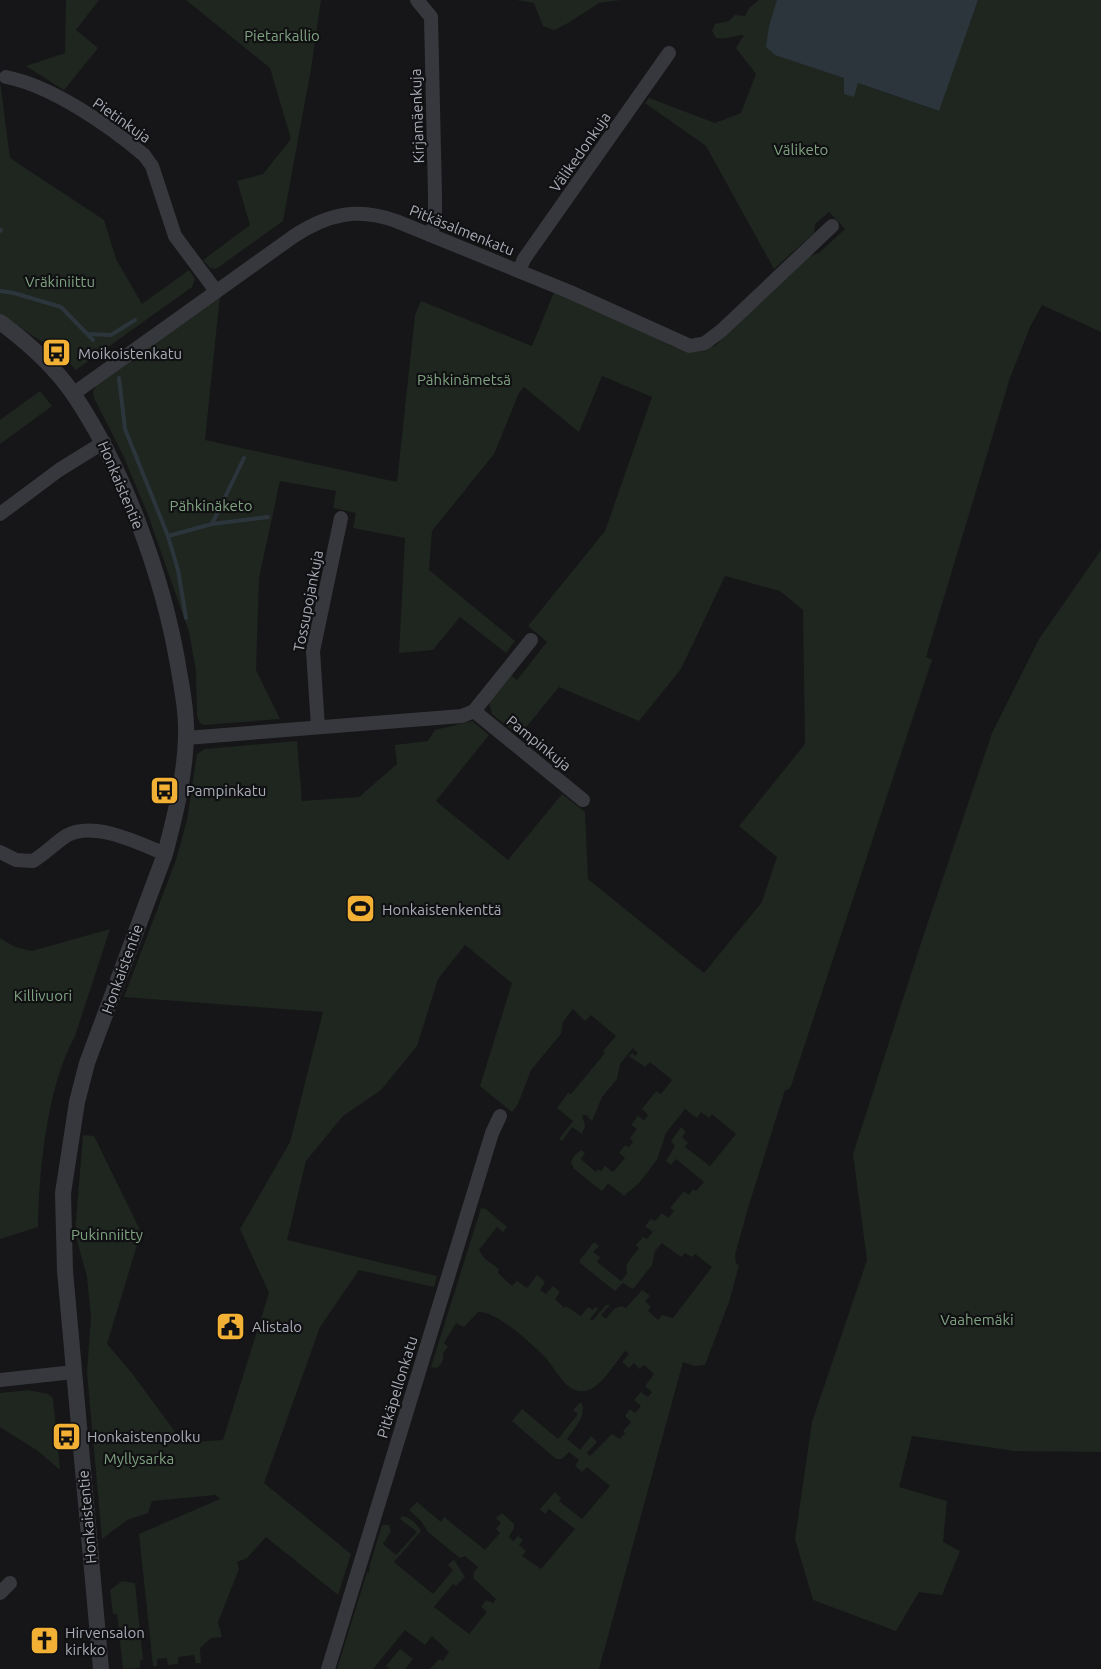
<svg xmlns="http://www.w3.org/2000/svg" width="1101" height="1669" font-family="Ubuntu,sans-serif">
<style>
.green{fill:#1e261f}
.water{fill:#2c353c}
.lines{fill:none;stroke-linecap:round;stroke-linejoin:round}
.stream{stroke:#2c353c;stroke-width:4}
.minor{stroke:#37383d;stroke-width:14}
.tertiary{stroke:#37383d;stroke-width:16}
.labels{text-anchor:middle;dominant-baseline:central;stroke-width:4.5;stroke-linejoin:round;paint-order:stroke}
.park-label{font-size:15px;fill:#7fa381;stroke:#111113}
.street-label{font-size:15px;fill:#a8adb8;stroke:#111113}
.poi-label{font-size:15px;fill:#a8adb8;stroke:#111113;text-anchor:start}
</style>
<rect width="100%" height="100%" fill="#161618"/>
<g class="green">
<path d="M66,0h33l-23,30 22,18 -34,42 -38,-24 39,-13z"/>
<path d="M186,0h135l-10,69 -28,152 -67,48 -6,-1 -7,-8 47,-35 -13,-44 26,-7 28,-35 -21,-71z"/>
<path d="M516,0h105l-22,3 -31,20 -14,7 -11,-4 -9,-23z"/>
<path d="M759,0h29l27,68 30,10 -1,16 14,-11 80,28 40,-111h123v332l-59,-27 -12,22 -20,51 -84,279 6,3 -141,426 -3,4h-3l-37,118 -13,47 1,9 3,1 -10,37 -24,63 -11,1 -11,-4 -84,307h-169l9,-10 4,2 6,-9 -17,-16 -7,9 -20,-15 -32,39h-36l30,-97 2,1 1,-9 12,-39h7l2,6 -8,13 13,11 21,-23 -17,-13 2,-3c8,1 15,8 19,15l-27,31 39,32 20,-24 -5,-5 5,-5 2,1 10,16 -9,9 -3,-2 -19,23 35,27 18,-22 -6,-5 5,-7 7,3 3,-4 -23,-21 1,-6 4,-5 -13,-11 -5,2 -32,-26 -7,-11 -12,-11 8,-8 24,20 3,-5 41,33 15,-17 -4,-4 5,-6 -5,-5 6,-5 12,11v4l-5,9 4,4 5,-5 5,4 -4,5 7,6 -4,5 19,13 34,-40 -26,-20 -4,5 -5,-5 15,-17 6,6 -2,3 23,18 28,-33 -23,-19 -5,5 -7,-6 4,-6 -10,-8 -7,7h-6l-44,-38 10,-12 36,30 20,-25 -5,-4 8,-8c7,12 -7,27 -14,37l13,11 11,-14 6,6 -10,11 3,3 22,-22 8,5 5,-6 -2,-2 8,-9 -6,-6 5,-7 5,4 6,-7 -7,-6 7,-8 7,5 4,-5 -7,-6 9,-12 -10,-9 -5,4 -5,-6 -5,5 -7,-6 7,-8 -4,-3c-8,10 -23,33 -34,38 -24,11 -35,-22 -48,-34 -14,-13 -46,-44 -65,-43l-14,15 -8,-4 -12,20 4,4 -5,6c1,6 -1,12 -7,15l-5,-1 50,-159 5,1 21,18 -4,5 -6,-5 -18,23 5,8 15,11 -1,4 14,13 5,-5 10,7 10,-13 8,7 -5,8 6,4 7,-8 7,6 -5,7 9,9 2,-2 15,10 7,-9 5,3 3,-3 2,2 -8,10 2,2 14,-16h4l-9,10 5,4c6,-7 10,-16 20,-11l16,-18 8,6 -5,5 6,6 -3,4 10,9 4,-5 11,3 39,-51 -17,-13 -3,3 -7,-4 -4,4 -19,-14 -7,8 -3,14 -18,23 -2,1 -9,-6 -8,8 -35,-28v-3l14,-18 5,4 -6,6 7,5 -3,5 24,19 6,-7 -1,-9 13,-17 -3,-3 7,-8 4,2 6,-7 -8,-6 6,-7 4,2 7,-8 6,5 6,-7 -4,-3 14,-17 5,4 4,-6 3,2 8,-9 -28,-23 -5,6 -5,-4 9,-15 -4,-5 10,-14 5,5 -4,5 6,6 -3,4 25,19 26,-32 -24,-20 -3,4 -8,-6 -4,6 -12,-9 -19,24 -9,27 -18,23 -15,13 -16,-13 -6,8 -28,-22 -3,-7 3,-6 7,-6 4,3 -4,6 15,13 2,-3 3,2 4,-5 8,6 12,-14 -6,-5 6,-8 4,2 4,-5 -3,-4 7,-9 -6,-4 7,-9 6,4 4,-5 -6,-6 14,-18 5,3 11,-14 -22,-18 -5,5 -16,-11 3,-3 3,3 3,-3 -5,-5 -13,16 -3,15 -15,18 -10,24 -6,-6h-4l3,11 -3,8 -10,-7 -10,14 -3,-2 14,-18 -16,-13 11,-15 3,1 34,-41 -2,-2 13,-15 -25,-21 -6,6 -12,-12 -10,13 -2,12 -30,36 -13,34 -6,8 -32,-26 32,-103 -47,-38 -27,34 -21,67 -36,44 -38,26 -37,45 -19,79 150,36 -3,11 -75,-17 -39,57 -56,156 87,71 -13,41 -72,-58 -19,21 -10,4 2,7 -21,53 4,15 -11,1 -11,10 1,15h-5l-2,-8 -16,2v7l-10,1 -1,-7 -10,1v7h-4l-14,-132 81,-35 -4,-4 -64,6 -4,12 -21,7 -25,19 -15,-167 4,-55 -4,-40 -12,-44 8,-98 11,1 47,96 -34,112 24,28 45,61 19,9 28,-2 46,-147 -29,-64 50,-87 33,-130 -199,-15 52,-137 11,-40 10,-66 8,-5 92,-8 5,60 57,-4 38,-33 -2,-19 33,-4 7,-11 37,-9 17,14 -53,66 72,59 54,-66 23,18 3,67 116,94 58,-71 15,-45 -38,-31 66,-82 -2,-134 -23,-19 -55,-15 -44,93 -42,52 -80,-34 -40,49 -27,-22 -4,-14 21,-26 8,6 30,-38 -19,-16 77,-95 47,-134 -50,-21 -23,56 -55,-45 -5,6 -25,61 -62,77 -3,39 86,71 -9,12 -46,-36 -27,33 -34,3 6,-115 -52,-10 3,-15 -23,-5 3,-17 -56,-10 -21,97 -3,92 24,49 -76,6 -4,-2 -3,-7 -1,-45 -7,-39 -41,-117 -25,-60 -29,-57 -1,-7 4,-6 123,-90 -15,145 192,42 18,-167 6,-14 111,45 22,-54 90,38 27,16 13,4 28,-6 2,3 6,-6 -1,-1 90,-84 10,-3 26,-24 -16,-17 -14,12 -1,9 -40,36 -68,-123 -61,-43 4,-5 66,25 26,-10 15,-39 -20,-26 8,-13c-10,0 -17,5 -28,3l-4,-7 3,-7 14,-3 6,-6 10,1 5,-9z"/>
<path d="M0,81l10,77 94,62 12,39 26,45 47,-34 6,9 -3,8 -116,83 -25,-28 -4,3 -47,-31z"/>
<path d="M40,391l12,15 -52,38v-24z"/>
<path d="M1101,550v902l-86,-1 -103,-15 -13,51 48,14 -4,41 17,9 -18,44 -23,-3 -23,39 -83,-31 -18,-61 17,-117 55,-162 -14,-106 70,-217 69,-204 47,-94z"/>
<path d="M110,929l-35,107c-28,51 -36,133 -37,191l-38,12v-301l15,9 17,4z"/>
<path d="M28,1390l20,4 5,4 7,72 -22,-19 -38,-24v-34z"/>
<path d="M122,1581l13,2 8,77h-3v8l-17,1 -6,-55h-4l-3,-24z"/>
<path d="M400,1649l13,10 -8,10h-15l-4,-3z"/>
</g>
<path class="water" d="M777,0h201l-39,111 -81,-28 -4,14 -10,-3v-16l-69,-23 -9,-8 3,-21z"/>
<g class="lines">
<g class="stream">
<path d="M0,231l1,-1"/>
<path d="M0,291l14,2 47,14 32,33"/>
<path d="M89,334l22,1 24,-15"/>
<path d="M119,378l6,51 43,107 10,34 8,48"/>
<path d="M212,524l32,-66"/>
<path d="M168,536l44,-12 56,-7"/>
</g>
<g class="minor">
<path d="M417,0l14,17 4,178v27l-5,13"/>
<path d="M6,77c46,9 102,48 138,78l8,11 23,70 41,55"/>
<path d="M519,271l5,-12 145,-206"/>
<path d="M73,394l221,-158c34,-22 63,-29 102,-15l174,71 120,54 15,-3 17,-13 110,-104"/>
<path d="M0,514l59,-44 45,-28"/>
<path d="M474,711l109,89"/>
<path d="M318,727l-5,-76 28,-133"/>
<path d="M186,738l276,-22 12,-5 57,-71"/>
<path d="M0,852l16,8 17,1c12,-7 22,-18 33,-25 27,-16 73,7 99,18"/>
<path d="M0,1380l74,-8"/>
<path d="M0,1593l10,-10"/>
<path d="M328,1669l164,-536 8,-17"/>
</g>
<path class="tertiary" d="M0,322c27,20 55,45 74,73 50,74 89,182 104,270 4,24 9,48 8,72 -1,39 -11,79 -21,117l-78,209 -10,39 -14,91 2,78 36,398"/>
</g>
<defs>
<symbol id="bus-square" viewBox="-11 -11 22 22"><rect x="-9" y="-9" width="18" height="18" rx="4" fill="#f2b134" stroke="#111113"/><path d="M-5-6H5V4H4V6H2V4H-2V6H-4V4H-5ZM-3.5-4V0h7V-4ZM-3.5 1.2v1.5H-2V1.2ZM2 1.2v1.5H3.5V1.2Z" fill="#111"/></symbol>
<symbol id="stadium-square" viewBox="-11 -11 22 22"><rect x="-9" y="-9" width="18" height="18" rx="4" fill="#f2b134" stroke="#111113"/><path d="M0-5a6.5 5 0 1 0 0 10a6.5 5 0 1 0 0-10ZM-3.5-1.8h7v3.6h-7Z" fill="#111"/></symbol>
<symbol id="civic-square" viewBox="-11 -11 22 22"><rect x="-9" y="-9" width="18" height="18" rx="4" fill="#f2b134" stroke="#111113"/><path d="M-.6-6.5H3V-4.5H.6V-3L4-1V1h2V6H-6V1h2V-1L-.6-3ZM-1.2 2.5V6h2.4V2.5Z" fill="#111"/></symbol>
<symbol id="church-square" viewBox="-11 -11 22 22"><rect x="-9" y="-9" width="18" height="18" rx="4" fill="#f2b134" stroke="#111113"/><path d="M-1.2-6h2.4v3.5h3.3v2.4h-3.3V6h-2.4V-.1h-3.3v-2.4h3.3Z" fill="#111"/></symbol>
</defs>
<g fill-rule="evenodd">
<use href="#bus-square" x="40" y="336" width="33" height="33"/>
<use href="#bus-square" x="148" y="774" width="33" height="33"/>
<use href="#stadium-square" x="344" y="892" width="33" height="33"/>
<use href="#civic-square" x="214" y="1310" width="33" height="33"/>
<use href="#bus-square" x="50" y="1420" width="33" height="33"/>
<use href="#church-square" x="28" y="1624" width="33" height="33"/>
</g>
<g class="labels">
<g class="park-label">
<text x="282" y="35">Pietarkallio</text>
<text x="801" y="149">Väliketo</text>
<text x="60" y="281">Vräkiniittu</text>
<text x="464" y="379">Pähkinämetsä</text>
<text x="211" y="505">Pähkinäketo</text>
<text x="43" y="995">Killivuori</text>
<text x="107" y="1234">Pukinniitty</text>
<text x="977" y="1319">Vaahemäki</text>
<text x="139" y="1458">Myllysarka</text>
</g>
<g class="street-label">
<text transform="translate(417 116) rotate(-92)">Kirjamäenkuja</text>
<text transform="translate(122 120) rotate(35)">Pietinkuja</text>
<text transform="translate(580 152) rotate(-55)">Välikedonkuja</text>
<text transform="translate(462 230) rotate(22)">Pitkäsalmenkatu</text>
<text transform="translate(121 485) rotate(67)">Honkaistentie</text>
<text transform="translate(308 601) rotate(-79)">Tossupojankuja</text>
<text transform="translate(539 743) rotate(39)">Pampinkuja</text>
<text transform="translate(122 969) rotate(-70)">Honkaistentie</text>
<text transform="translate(397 1387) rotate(-73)">Pitkäpellonkatu</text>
<text transform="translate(87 1517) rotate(-95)">Honkaistentie</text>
</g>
<g class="poi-label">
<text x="78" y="353">Moikoistenkatu</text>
<text x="186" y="790">Pampinkatu</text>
<text x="382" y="909">Honkaistenkenttä</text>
<text x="252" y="1326">Alistalo</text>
<text x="87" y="1436">Honkaistenpolku</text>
<text x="65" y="1632">Hirvensalon<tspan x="65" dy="17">kirkko</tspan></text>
</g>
</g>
</svg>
